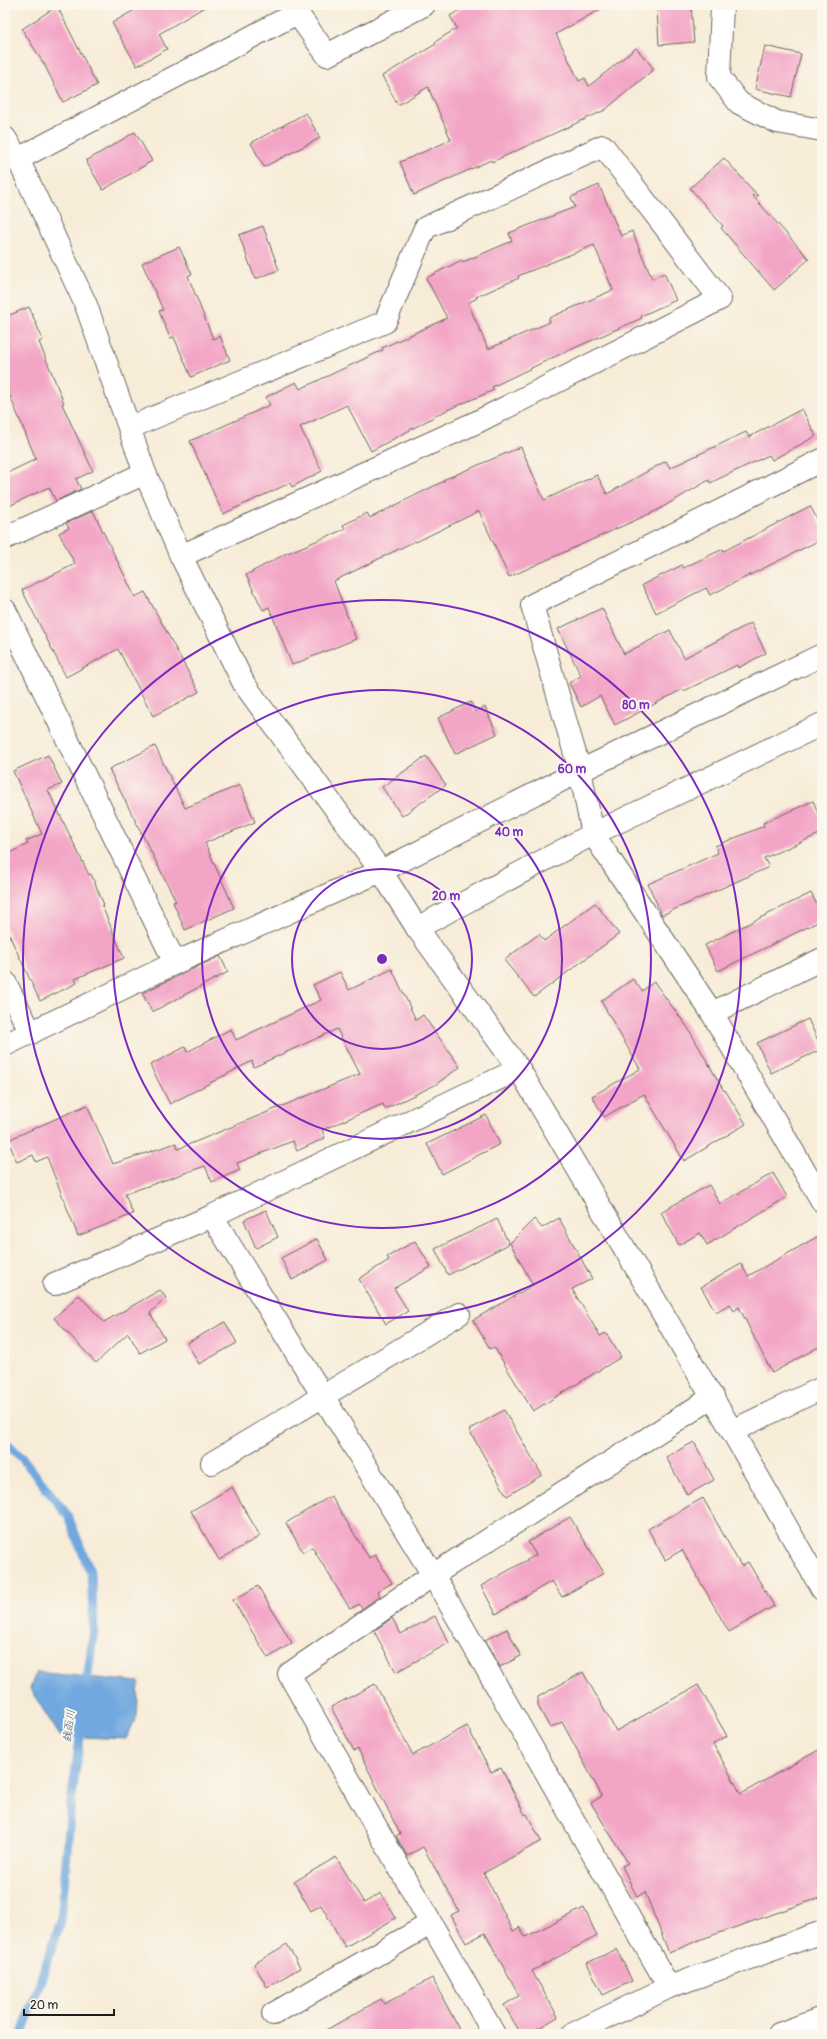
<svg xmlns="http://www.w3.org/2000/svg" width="827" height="2039" font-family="Pangolin,'Klee One',sans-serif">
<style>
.water{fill:#70a8df;stroke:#46627e}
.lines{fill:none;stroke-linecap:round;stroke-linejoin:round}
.stream{stroke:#70a8df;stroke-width:9}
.building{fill:#f3a5c6;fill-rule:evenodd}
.minor-casing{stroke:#69655e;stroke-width:24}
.tertiary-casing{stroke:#69655e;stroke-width:24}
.motorway-casing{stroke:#69655e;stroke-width:24}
.minor{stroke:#fff;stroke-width:22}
.tertiary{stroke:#fff;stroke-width:22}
.motorway{stroke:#fff;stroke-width:22}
.ring{fill:none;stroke:#7b2cbf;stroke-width:2}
.labels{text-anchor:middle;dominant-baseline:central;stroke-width:4;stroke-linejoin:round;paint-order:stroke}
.water-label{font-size:11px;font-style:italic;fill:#425b74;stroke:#fbf7ec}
.centre{fill:#7b2cbf;stroke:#fbf7ec;stroke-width:2}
.ring-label{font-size:12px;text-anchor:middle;font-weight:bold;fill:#7b2cbf;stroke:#fbf7ec;stroke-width:4;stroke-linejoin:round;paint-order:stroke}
</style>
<rect width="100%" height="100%" fill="#fbf7ec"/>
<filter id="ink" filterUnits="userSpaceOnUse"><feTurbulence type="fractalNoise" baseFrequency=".025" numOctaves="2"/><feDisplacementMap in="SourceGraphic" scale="8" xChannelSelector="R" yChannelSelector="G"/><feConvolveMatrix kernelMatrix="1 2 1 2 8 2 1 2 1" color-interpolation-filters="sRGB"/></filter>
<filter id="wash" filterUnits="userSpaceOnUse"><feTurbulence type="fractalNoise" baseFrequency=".012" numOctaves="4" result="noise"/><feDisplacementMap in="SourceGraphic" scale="16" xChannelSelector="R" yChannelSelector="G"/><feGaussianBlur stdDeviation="0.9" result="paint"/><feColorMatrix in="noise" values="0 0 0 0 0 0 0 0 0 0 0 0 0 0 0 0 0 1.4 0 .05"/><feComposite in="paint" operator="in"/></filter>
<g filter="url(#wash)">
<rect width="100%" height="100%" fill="#f7ecd8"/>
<path class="water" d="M36,1672l103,10 -2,34 -11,23 -66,-3 -30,-47z"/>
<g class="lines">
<g class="stream">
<path d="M5,1442l18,17 45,57 23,58 3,56 -8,58"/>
<path d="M22,2034l39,-113 10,-118 11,-79"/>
</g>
</g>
<g id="blocks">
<g class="building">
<path d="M143,5h65l-49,29 8,15 -30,17 -25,-43z"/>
<path d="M468,5h140l-52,29 23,47 6,-3 4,8 47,-38 18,21 -49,41 -113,52 -1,-2 -77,35 -14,-33 51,-22 -23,-53 -30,18 -16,-29 54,-32 -1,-2 22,-14 -7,-12z"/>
<path d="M57,6l40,79 -34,17 -19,-38 -22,-35z"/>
<path d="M691,6l3,36 -35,3 -2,-37z"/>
<path d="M765,46l36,8 -10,43 -36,-8z"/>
<path d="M306,113l14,25 -56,29 -13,-24z"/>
<path d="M135,132l17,29 -49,29 -17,-29z"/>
<path d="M724,158l34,38 -6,-1 57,64 -35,31 -53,-62 2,-2 -33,-38z"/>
<path d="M599,185l22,51 11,-5 20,48 12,-6 12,27 -35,16 1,2 -90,40 -60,29 2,3 -49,21 -74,40 -24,-46 -47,22 22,44 -30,16 -2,-4 -67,31 -33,-73 80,-36 -4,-8 30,-15 4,7 83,-39 -1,-2 65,-30 -21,-40 36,-18 1,2 49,-21 -3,-8 66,-26 -4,-10zM594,245l19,45 -64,28 1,4 -62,27 -20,-46 9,-5 -1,-1 43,-19 -1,-2z"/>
<path d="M263,226l16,44 -24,9 -16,-44z"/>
<path d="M179,247l13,27 -4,2 25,63 7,-3 10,24 -39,17 -17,-40 -4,1 -11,-27 4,-1 -21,-47z"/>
<path d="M29,307l14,33 -4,2 25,61 -2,1 31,67 -17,8 5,10 -25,12 -7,-14 -44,21v-34l31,-15 -31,-75v-67z"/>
<path d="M802,409l14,27 -44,24 -3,-5 -59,28 -1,-3 -53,31 -147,66 -30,-66 -63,31 -1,-1 -81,40 22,58 -64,26 -23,-58 -6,3 -17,-35 39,-21 60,-25 -2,-4 24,-12 3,5 74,-37 -1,-1 78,-33 23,53 53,-25 10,19 59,-33 4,7 76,-36 3,5z"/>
<path d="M810,506l12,22v11l-112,56 -4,-7 -50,25 -14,-28 40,-20 1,3 40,-19 1,2z"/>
<path d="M93,511l42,86 10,-5 54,100 -46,24 -35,-67 -52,28 -44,-87 53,-26 -16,-31 10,-5 -3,-5z"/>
<path d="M602,608l22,46 46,-24 14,28 67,-35 15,30 -28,15 -1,-3 -53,26 -1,-2 -68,36 -15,-29 -19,11 -12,-24 12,-7 -23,-47z"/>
<path d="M471,702l4,10 10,-5 12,27 -42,20 -17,-36z"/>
<path d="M155,746l30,62 55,-23 15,37 -50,21 29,65 -49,22 -12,-28 3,-1 -67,-132z"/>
<path d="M48,755l14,29 -14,6 41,85 2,-1 13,31 -2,1 22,52 -49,21 2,4 -37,18 -35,-75v-71l23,-11 -2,-3 16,-7 -29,-63z"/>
<path d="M426,756l20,29 -44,31 -20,-29z"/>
<path d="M813,801l9,21v11l-58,25 5,9 -107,48 -14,-31 70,-31 -3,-7 49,-20 -1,-3z"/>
<path d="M811,893l11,22v5l-104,51 -13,-26z"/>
<path d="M595,903l24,31 -85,63 -30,-37 35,-26 5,7z"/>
<path d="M220,956l8,16 -76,40 -10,-19z"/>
<path d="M392,969l24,51 7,-5 37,52 -25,18 -50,24 -2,-5 -61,26 3,8 -28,13 -4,-10 -56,22 3,7 -28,12 -7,-16 -80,28 8,20 -55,22 -31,-79 -11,5 -3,-7 -16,7 -9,-22 79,-35 26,59 63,-21 2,6 182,-75 -23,-45 -83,38 -2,-6 -82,43 -20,-39 35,-18 2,5 44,-23 5,11 85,-40 -8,-15 27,-13 9,18z"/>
<path d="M633,979l9,12 12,-9 34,46 36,63 1,-1 21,34 -62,37 -40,-67 -40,23 -12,-21 48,-27 -39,-68z"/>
<path d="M808,1019l14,30 -51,24 -14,-30z"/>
<path d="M486,1115l14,29 -58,30 -15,-30z"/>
<path d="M773,1173l14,24 -80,48 -7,-12 -21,12 -18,-33 48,-27 11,19z"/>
<path d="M266,1210l12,27 -22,11 -12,-28z"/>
<path d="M559,1218l33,61 -20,10 28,47 6,-3 15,24 -88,54 -39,-64 -4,2 -17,-29 60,-35 -23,-42 24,-24 8,9z"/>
<path d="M497,1219l12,25 -61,31 -13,-26z"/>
<path d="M822,1234v111l-50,28 -33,-66 -5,4 -4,-7 -14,8 -15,-25 40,-23 7,12z"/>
<path d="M317,1239l11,21 -36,20 -11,-22z"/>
<path d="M415,1241l16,26 -37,21 14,23 -22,13 -27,-45 30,-19 -2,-3z"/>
<path d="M160,1290l6,8 -16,15 15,26 -25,14 -12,-20 -32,30 -42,-45 25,-23 25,27z"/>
<path d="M225,1322l12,21 -38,21 -12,-21z"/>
<path d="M504,1410l38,65 -35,21 -38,-66z"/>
<path d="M694,1442l20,38 -27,15 -21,-38z"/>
<path d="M232,1487l28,49 -41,24 -28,-49z"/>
<path d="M331,1496l38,62 6,-3 17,28 -15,9 3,4 -18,13 -3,-5 -9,5 -38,-62 -9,5 -17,-29z"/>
<path d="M703,1498l38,68 7,-4 26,44 -45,26 -47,-82 -17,10 -17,-31z"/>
<path d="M570,1517l34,56 -42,24 -10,-16 -56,33 -15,-28 55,-31 -8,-13z"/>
<path d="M258,1586l34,57 -24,15 -35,-58z"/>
<path d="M435,1616l14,27 -53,29 -22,-41 18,-13 9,16z"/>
<path d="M507,1629l14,27 -21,11 -15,-27z"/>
<path d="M583,1672l33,59 82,-46 29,51 -14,8 28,50 81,-46v149l-123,43 -30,13 -24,-61 -8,5 -15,-31 6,-3 -37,-60 11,-7 -40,-74 -12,6 -12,-22v-9z"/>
<path d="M375,1684l38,71 54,-29 24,46 10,-4 24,47 2,-1 14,27 -57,32 29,58 7,-4 5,10 59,-29 13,28 -65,35 26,46 -30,17h-7l-17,-29 15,-9 -34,-63 -19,10 -15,-28 8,-4 -36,-64 -16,9 -11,-20 4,-2 -42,-85 -4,2 -23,-44z"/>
<path d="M336,1857l28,46 17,-10 15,25 -51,29 -24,-42 -10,6 -17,-29z"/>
<path d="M287,1944l13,24 -33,19 -13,-23z"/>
<path d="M617,1949l15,32 -29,14 -16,-32z"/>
<path d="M432,1978l30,56h-143l62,-35 3,5z"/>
</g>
</g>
</g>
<g filter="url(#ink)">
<use href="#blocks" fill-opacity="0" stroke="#69655e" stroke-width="1"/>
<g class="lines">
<defs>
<g id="minor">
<path d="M722,5l-3,72 20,26 38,19 45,8"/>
<path d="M18,159l279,-146 30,42 97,-50"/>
<path d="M131,427l254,-105 40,-94 178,-82 117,153 -243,123 -296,134"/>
<path d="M5,538l140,-65"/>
<path d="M5,610l170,353"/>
<path d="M417,928l176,-94 229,-110"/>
<path d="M822,959l-110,54 110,188"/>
<path d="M5,982l26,51"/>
<path d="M712,1013l-119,-179 -13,-63 -48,-166 290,-145"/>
<path d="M5,1045l170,-82 206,-92 199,-100 242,-116"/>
<path d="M519,1069l-307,147 221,359 236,412"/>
<path d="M54,1284l158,-68"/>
<path d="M732,1431l90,-43"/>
<path d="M212,1463l247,-149"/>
<path d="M273,2014l157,-90"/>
<path d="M494,2034l-205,-360 144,-99 280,-178"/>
<path d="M573,2034l96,-47 153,-55"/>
</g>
<path id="tertiary" d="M5,138l13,21 68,146 59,168 36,83 63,128 137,187 36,57 102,141 213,362 90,158"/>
<path id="motorway" d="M779,2034l43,-16"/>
</defs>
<use href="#minor" class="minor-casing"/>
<use href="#tertiary" class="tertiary-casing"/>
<use href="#motorway" class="motorway-casing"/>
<use href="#minor" class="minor"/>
<use href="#tertiary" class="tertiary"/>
<use href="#motorway" class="motorway"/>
</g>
</g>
<g class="ring">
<circle cx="382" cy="959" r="90"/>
<circle cx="382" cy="959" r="180"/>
<circle cx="382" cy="959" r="269"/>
<circle cx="382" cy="959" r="359"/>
</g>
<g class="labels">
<g class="water-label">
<text transform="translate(69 1726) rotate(-83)">銭函川</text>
</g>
</g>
<circle cx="382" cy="959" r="6" class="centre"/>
<g class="ring-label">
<text x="636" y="709">80 m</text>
<text x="572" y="773">60 m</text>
<text x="509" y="836">40 m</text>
<text x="446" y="900">20 m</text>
</g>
<rect width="827" height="2039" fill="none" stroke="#fbf7ec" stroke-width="20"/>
<path d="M24 2009v6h90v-6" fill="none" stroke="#1c1c1c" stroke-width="2"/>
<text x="30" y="2009" font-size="12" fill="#1c1c1c" stroke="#fbf7ec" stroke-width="3" paint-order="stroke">20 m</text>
</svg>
